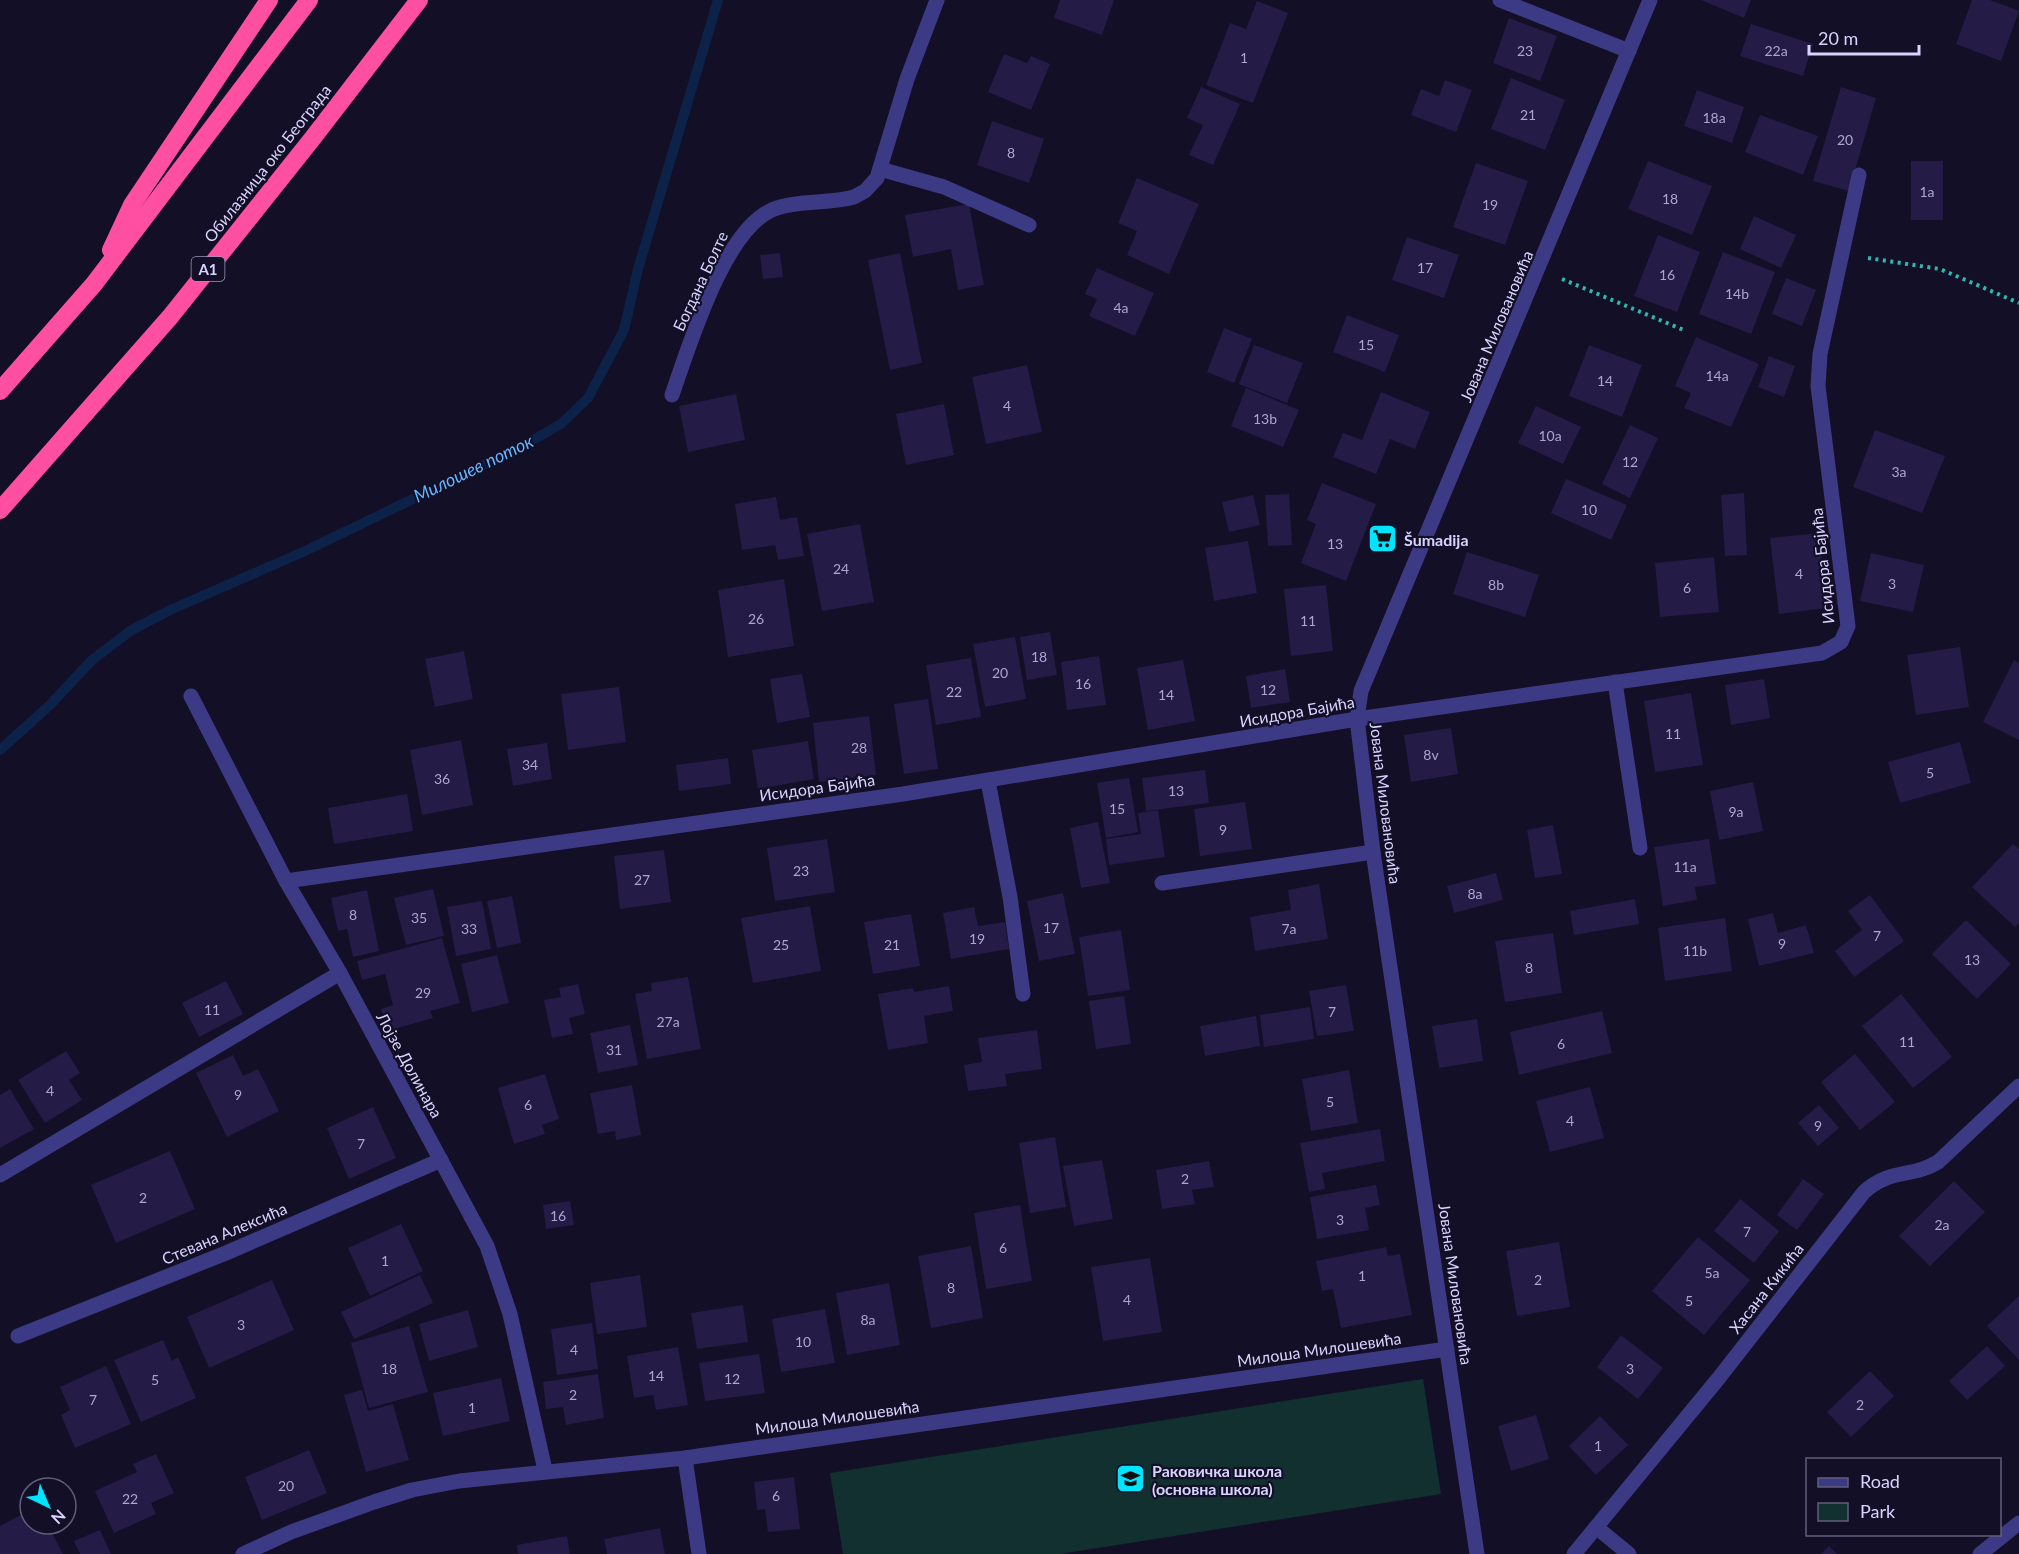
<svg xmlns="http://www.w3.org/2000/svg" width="2019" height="1554" font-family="Lato,sans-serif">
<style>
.green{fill:#12302f}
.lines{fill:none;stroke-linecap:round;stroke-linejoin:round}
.stream{stroke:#0c2248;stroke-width:10}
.building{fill:#241b47}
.path{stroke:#2fb8b0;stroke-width:4;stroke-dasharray:3 4.5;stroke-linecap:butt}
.minor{stroke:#3d3a85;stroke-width:15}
.highway{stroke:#ff4fa3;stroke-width:18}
.labels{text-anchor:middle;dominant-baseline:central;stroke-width:4.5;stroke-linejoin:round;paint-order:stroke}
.number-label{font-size:14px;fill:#aca6d1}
.shield{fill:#130f26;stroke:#9e99be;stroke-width:1.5}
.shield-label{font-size:15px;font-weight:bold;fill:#d9d4ff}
.street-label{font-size:16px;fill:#d9d4ff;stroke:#130f26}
.poi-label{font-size:16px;font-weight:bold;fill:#d9d4ff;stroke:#130f26;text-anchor:start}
.water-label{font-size:18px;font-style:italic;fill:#62b6ff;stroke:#130f26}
</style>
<rect width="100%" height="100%" fill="#130f26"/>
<path class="green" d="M1423,1379l18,115 -381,60h-217l-13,-81z"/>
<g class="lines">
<path class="stream" d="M0,750l50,-45 41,-44 39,-30 40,-21 133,-58 218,-105 40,-23 27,-26 36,-68 14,-61 80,-269"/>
</g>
<g class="building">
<path d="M1060,0h54l-12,35 -48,-17z"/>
<path d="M1701,0h50l-7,18z"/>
<path d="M1972,0h18l29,11 -18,50 -45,-17z"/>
<path d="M1257,1l31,12 -35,90 -47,-18 24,-62 16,6z"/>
<path d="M1509,18l48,18 -17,45 -47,-18z"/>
<path d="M1751,24l62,20 -10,32 -63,-20z"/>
<path d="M1004,54l23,9 4,-7 19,8 -19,46 -43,-18z"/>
<path d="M1511,78l54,22 -20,50 -54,-21z"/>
<path d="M1445,80l27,10 -16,42 -45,-17 10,-26 18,7z"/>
<path d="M1201,87l39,17 -27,61 -24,-10 14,-30 -16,-7z"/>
<path d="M1841,87l35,11 -27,93 -36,-10z"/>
<path d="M1697,90l47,17 -12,36 -48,-17z"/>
<path d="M1760,115l58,21 -15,39 -58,-23z"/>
<path d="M992,121l52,18 -15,44 -52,-18z"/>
<path d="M1648,161l64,25 -20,49 -64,-26z"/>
<rect x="1911" y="161" width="32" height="59"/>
<path d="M1476,163l52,18 -23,64 -52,-18z"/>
<path d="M1137,178l62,26 -30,70 -42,-19 10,-24 -19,-8z"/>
<path d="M969,204l15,81 -26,5 -7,-41 -38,8 -8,-42z"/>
<path d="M1754,216l42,19 -15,33 -41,-19z"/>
<path d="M1658,235l42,17 -23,60 -43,-16z"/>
<path d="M1407,237l52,18 -15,43 -52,-18z"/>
<path d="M1723,252l52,20 -24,62 -52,-20z"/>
<path d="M780,253l3,24 -20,2 -3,-24z"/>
<path d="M900,253l22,110 -32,7 -22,-110z"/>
<path d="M1097,268l57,25 -19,43 -46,-20 8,-17 -12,-5z"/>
<path d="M1786,278l30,12 -14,36 -30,-12z"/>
<path d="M1347,315l52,20 -14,37 -52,-20z"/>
<path d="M1224,328l28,11 -18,44 -27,-11z"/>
<path d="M1696,337l63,27 -28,63 -47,-19 7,-15 -16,-7z"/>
<path d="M1254,345l49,18 -16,40 -48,-19z"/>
<path d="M1589,345l53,20 -20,52 -53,-21z"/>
<path d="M1769,356l26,10 -11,31 -26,-10z"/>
<path d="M1027,365l15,67 -56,12 -14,-67z"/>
<path d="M1246,388l53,22 -16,37 -52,-21z"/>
<path d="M1381,392l49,20 -15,37 -25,-10 -14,35 -43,-17 10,-24 19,7z"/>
<path d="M736,394l9,46 -57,12 -9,-46z"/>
<path d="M944,404l10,51 -48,10 -10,-51z"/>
<path d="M1536,406l45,21 -18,37 -45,-21z"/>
<path d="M1630,425l28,13 -28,60 -28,-14z"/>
<path d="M1875,430l70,26 -23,57 -69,-26z"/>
<path d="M1566,479l61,26 -16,35 -60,-27z"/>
<path d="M1322,483l54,21 -30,77 -45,-18 15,-39 -9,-4z"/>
<path d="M1744,493l3,62 -22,1 -4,-61z"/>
<path d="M1289,494l3,51 -24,1 -3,-51z"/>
<path d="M1253,495l7,30 -31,7 -7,-30z"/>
<path d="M776,497l4,23 17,-3 7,39 -26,4 -3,-15 -33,5 -7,-46z"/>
<path d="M860,524l14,78 -52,9 -15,-77z"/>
<path d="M1819,533l8,75 -48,6 -9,-76z"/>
<path d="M1248,541l9,52 -43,8 -9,-53z"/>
<path d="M1467,552l72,23 -14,42 -72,-23z"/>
<path d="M1871,553l53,12 -11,47 -53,-11z"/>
<path d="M1714,557l5,55 -59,5 -5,-54z"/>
<path d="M784,579l10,67 -66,11 -10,-67z"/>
<path d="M1326,585l7,66 -42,5 -7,-67z"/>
<path d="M1050,632l7,43 -30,5 -7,-43z"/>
<path d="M1015,637l11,62 -41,8 -12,-63z"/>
<path d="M1960,647l9,60 -53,8 -9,-60z"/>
<path d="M464,651l9,48 -38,8 -10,-48z"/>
<path d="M1099,656l7,49 -39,5 -6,-48z"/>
<path d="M971,658l10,59 -45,8 -10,-60z"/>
<path d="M1183,660l12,61 -47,9 -11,-62z"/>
<path d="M2014,660l5,3v77l-36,-18z"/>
<path d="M1285,669l5,33 -39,6 -5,-32z"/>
<path d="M802,674l8,43 -33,6 -7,-44z"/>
<path d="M1764,679l6,39 -39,7 -6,-40z"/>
<path d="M619,687l7,55 -58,8 -7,-56z"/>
<path d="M1691,693l12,72 -48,7 -11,-71z"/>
<path d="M928,699l10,70 -34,5 -10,-70z"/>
<path d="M869,716l7,59 -57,7 -6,-59z"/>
<path d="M1451,728l7,46 -47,8 -7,-47z"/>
<path d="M461,740l12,65 -51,10 -12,-65z"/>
<path d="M808,741l6,38 -56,10 -6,-39z"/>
<path d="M1960,742l11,41 -71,20 -12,-41z"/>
<path d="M547,743l5,36 -39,7 -6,-37z"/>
<path d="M728,758l3,26 -52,7 -3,-26z"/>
<path d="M1205,770l4,33 -63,8 -4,-33z"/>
<path d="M1129,778l9,54 -32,6 -9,-55z"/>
<path d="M1753,782l10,49 -44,9 -9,-49z"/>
<path d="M407,794l6,37 -79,13 -6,-36z"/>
<path d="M1245,802l7,47 -52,7 -6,-47z"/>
<path d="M1158,810l7,47 -56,8 -3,-26 35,-5 -3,-21z"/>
<path d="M1098,822l12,61 -29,5 -11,-60z"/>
<path d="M1553,825l9,49 -27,4 -8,-48z"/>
<path d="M827,839l8,53 -60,9 -8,-53z"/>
<path d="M1709,839l7,45 -21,3 2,13 -34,6 -9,-59z"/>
<path d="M2013,844l6,5v74l-4,4 -43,-40z"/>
<path d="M664,850l7,52 -51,7 -6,-53z"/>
<path d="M1496,873l7,27 -49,13 -7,-27z"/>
<path d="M1319,884l9,55 -73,12 -5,-34 41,-7 -3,-20z"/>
<path d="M433,889l11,47 -38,9 -12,-47z"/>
<path d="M367,890l12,61 -26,6 -6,-28 -9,2 -7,-33z"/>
<path d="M1063,893l12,61 -36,7 -12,-60z"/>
<path d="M1870,895l34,46 -50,36 -19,-26 27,-21 -14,-19z"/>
<path d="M512,896l9,47 -24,5 -10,-47z"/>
<path d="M1635,899l4,25 -65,11 -4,-24z"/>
<path d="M482,901l9,48 -35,7 -9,-49z"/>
<path d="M810,906l11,65 -68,12 -12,-65z"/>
<path d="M974,907l4,19 27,-4 4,27 -58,10 -8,-46z"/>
<path d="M1773,913l5,20 28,-8 8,28 -55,13 -11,-47z"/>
<path d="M911,914l9,52 -47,8 -9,-52z"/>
<path d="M1725,918l7,53 -67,10 -7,-53z"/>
<path d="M1966,920l45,44 -34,35 -45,-45z"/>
<path d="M1121,930l9,60 -42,6 -9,-59z"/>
<path d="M1553,933l9,60 -57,9 -10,-61z"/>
<path d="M442,938l18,65 -30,8 3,7 -46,13 -6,-22 12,-4 -8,-31 -23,6 -5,-19z"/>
<path d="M497,955l12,48 -37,9 -11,-48z"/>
<path d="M688,977l13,72 -54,10 -12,-65 17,-3 -1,-8z"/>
<path d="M226,981l17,33 -44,23 -17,-34z"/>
<path d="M578,984l7,30 -16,4 4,16 -21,4 -8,-38 17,-3 -2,-9z"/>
<path d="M1346,985l8,46 -37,5 -8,-45z"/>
<path d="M949,986l4,25 -29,5 4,27 -40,7 -10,-56 35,-6 1,4z"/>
<path d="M1901,994l51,63 -39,31 -51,-62z"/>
<path d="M1124,996l7,48 -35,5 -7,-48z"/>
<path d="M1310,1007l4,32 -50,8 -4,-32z"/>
<path d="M1602,1011l10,42 -93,22 -9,-43z"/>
<path d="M1256,1016l4,30 -55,10 -5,-30z"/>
<path d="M1477,1019l6,42 -44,7 -7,-42z"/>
<path d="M630,1025l8,40 -40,8 -8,-40z"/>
<path d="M1037,1030l5,39 -37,5 2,12 -39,5 -4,-26 18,-3 -4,-24z"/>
<path d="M66,1051l14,22 -11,7 13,20 -37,23 -27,-43z"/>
<path d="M1855,1054l40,48 -35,28 -39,-48z"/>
<path d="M233,1055l10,21 15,-7 21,42 -52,26 -31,-64z"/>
<path d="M1349,1070l9,53 -47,8 -9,-52z"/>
<path d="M545,1074l14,45 -17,6 3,9 -31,10 -16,-56z"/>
<path d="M632,1085l9,50 -25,5 -1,-9 -17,3 -8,-41z"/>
<path d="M1590,1087l14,51 -54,14 -14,-51z"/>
<path d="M10,1089l24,40 -34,19v-53z"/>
<path d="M1819,1105l20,23 -21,18 -20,-23z"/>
<path d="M373,1107l23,51 -47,21 -22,-51z"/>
<path d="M1380,1129l5,32 -63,12 3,16 -16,3 -9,-49z"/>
<path d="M1055,1137l11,70 -36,6 -11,-70z"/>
<path d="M170,1151l25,58 -79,34 -25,-58z"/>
<path d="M1102,1160l11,59 -39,7 -11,-60z"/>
<path d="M1209,1161l5,26 -22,3 3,14 -33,5 -6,-39z"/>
<path d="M1803,1179l21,15 -27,36 -20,-15z"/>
<path d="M1954,1181l31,31 -55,54 -31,-30z"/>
<path d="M1376,1185l4,20 -15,3 4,22 -52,9 -7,-42z"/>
<path d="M1740,1199l39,32 -25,32 -40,-32z"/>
<path d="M570,1201l4,24 -28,4 -3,-24z"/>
<path d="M1020,1205l12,76 -46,8 -12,-76z"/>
<path d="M401,1224l22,47 -53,25 -22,-48z"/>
<path d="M1698,1237l52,43 -46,55 -52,-44z"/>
<path d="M1559,1242l11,65 -53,9 -11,-65z"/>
<path d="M971,1246l12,72 -52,10 -13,-72z"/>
<path d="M1386,1247l2,9 12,-2 12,61 -71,13 -8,-39 -11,2 -6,-30z"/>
<path d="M1150,1258l12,74 -59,9 -12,-74z"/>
<path d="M420,1275l13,28 -79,36 -13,-27z"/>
<path d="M640,1275l7,52 -50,7 -7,-51z"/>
<path d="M272,1280l22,50 -85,38 -22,-51z"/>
<path d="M889,1283l11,62 -53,10 -11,-62z"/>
<path d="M2019,1296v64l-32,-34z"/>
<path d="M743,1305l5,37 -51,7 -6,-36z"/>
<path d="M825,1309l10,54 -54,9 -9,-53z"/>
<path d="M468,1310l10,37 -49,14 -10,-37z"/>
<path d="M592,1323l6,46 -41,6 -6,-46z"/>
<path d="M409,1326l19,66 -59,16 -18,-65z"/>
<path d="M1621,1335l42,33 -25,31 -41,-32z"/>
<path d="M163,1340l9,21 6,-4 18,41 -55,24 -27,-62z"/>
<path d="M1987,1346l18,20 -38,34 -18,-19z"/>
<path d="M678,1347l10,58 -32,5 -3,-15 -19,3 -7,-42z"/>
<path d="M759,1354l6,39 -60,8 -6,-38z"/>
<path d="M106,1366l25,58 -56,24 -14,-33 9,-5 -10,-23z"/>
<path d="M1870,1371l24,25 -43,41 -24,-25z"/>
<path d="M598,1374l6,44 -38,7 -3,-18 -17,2 -3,-27z"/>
<path d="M501,1378l9,43 -67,15 -10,-43z"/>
<path d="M362,1390l6,21 25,-7 16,56 -43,12 -22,-77z"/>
<path d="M1536,1415l13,44 -38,12 -13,-45z"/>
<path d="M1600,1416l28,29 -32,30 -27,-29z"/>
<path d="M309,1450l18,43 -65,27 -17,-43z"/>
<path d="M156,1454l18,39 -23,10 5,11 -42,19 -19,-42 42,-19 -4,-8z"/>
<path d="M794,1477l6,52 -32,3 -3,-23 -8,1 -3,-28z"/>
<path d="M30,1510v14h17l16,30h-63v-28z"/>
<path d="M660,1528l5,26h-58l-3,-15z"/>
<path d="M100,1530l11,24h-31l-6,-13z"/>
<path d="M567,1536l3,18h-52l-1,-9z"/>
<path d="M1829,1546l8,8h-16z"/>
</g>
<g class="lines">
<g class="path">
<path d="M1868,258l72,11 79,34"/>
<path d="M1562,279l124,52"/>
</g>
<g class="minor">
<path d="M1500,0l129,51"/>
<path d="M880,169l64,18 85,38"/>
<path d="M672,395c17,-48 53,-171 105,-187 24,-8 52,-4 77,-11l11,-6 12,-13 30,-99 30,-79"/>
<path d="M1615,682l25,166"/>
<path d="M191,696l95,185 54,92 147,273 23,68 35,156"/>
<path d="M988,781l22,116 13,97"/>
<path d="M286,881l617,-87 454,-75 465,-66 19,-11 7,-16 -30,-240 2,-32 39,-179"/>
<path d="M1162,883l211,-31"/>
<path d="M0,1175l340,-202"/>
<path d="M18,1336l208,-83 215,-93"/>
<path d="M685,1458l14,96"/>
<path d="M1596,1527l33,27"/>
<path d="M243,1554l48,-22 83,-30 38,-12 47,-9 226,-23 762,-109"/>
<path d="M1477,1554l-104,-702 -16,-133 4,-28 289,-691"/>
<path d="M1574,1554l144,-175 146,-187c26,-24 48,-14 74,-30l81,-76"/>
<path d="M1980,1554l39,-31"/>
</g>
<g class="highway">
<path d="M111,250l21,-45 137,-205"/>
<path d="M0,391l94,-107 215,-284"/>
<path d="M0,510l170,-193 142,-178 107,-139"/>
</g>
</g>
<defs>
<symbol id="supermarket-square" viewBox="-11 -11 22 22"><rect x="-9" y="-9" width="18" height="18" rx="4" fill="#00e5ff" stroke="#130f26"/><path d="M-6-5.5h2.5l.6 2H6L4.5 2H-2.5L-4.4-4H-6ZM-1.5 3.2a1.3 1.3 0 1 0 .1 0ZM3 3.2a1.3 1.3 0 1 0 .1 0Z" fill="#111"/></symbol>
<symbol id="school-square" viewBox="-11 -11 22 22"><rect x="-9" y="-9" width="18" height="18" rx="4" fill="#00e5ff" stroke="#130f26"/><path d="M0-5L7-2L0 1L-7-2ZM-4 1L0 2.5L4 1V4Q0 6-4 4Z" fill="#111"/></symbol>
</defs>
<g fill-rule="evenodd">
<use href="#supermarket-square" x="1366" y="522" width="33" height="33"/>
<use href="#school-square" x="1114" y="1462" width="33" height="33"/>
</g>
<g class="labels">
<g class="number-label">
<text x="1525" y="50">23</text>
<text x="1776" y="50">22a</text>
<text x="1244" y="57">1</text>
<text x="1528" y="114">21</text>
<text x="1714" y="117">18a</text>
<text x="1845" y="139">20</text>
<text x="1011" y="152">8</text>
<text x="1927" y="191">1a</text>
<text x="1670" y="198">18</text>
<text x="1490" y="204">19</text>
<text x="1425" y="267">17</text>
<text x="1667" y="274">16</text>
<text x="1737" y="293">14b</text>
<text x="1121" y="307">4a</text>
<text x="1366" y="344">15</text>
<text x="1717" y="375">14a</text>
<text x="1605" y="380">14</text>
<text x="1007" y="405">4</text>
<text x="1265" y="418">13b</text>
<text x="1550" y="435">10a</text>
<text x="1630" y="461">12</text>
<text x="1899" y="471">3a</text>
<text x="1589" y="509">10</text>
<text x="1335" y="543">13</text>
<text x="841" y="568">24</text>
<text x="1799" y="573">4</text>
<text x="1892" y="583">3</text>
<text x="1496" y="584">8b</text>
<text x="1687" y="587">6</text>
<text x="756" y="618">26</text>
<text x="1308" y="620">11</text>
<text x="1039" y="656">18</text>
<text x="1000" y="672">20</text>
<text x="1083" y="683">16</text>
<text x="1268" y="689">12</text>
<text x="954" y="691">22</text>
<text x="1166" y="694">14</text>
<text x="1673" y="733">11</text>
<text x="859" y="747">28</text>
<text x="1431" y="754">8v</text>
<text x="530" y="764">34</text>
<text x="1930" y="772">5</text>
<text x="442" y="778">36</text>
<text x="1176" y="790">13</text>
<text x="1117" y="808">15</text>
<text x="1736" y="811">9a</text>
<text x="1223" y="829">9</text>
<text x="1685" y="866">11a</text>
<text x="801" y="870">23</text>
<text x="642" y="879">27</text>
<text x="1475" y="893">8a</text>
<text x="353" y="914">8</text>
<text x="419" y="917">35</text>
<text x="1051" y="927">17</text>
<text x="469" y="928">33</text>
<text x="1289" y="928">7a</text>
<text x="1877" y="935">7</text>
<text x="977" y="938">19</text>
<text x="1782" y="943">9</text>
<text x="781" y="944">25</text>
<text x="892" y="944">21</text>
<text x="1695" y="950">11b</text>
<text x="1972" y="959">13</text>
<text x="1529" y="967">8</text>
<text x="423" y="992">29</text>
<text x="212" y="1009">11</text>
<text x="1332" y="1011">7</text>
<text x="668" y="1021">27a</text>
<text x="1907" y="1041">11</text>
<text x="1561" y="1043">6</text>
<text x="614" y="1049">31</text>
<text x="50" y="1090">4</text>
<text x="238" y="1094">9</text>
<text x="1330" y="1101">5</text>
<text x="528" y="1104">6</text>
<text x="1570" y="1120">4</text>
<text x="1818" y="1125">9</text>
<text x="361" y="1143">7</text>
<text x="1185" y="1178">2</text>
<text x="143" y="1197">2</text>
<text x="558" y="1215">16</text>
<text x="1340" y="1219">3</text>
<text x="1942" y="1224">2a</text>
<text x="1747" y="1231">7</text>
<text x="1003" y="1247">6</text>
<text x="385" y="1260">1</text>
<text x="1712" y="1272">5a</text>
<text x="1362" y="1275">1</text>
<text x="1538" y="1279">2</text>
<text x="951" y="1287">8</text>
<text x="1127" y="1299">4</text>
<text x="1689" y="1300">5</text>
<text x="868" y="1319">8a</text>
<text x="241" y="1324">3</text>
<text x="803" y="1341">10</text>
<text x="574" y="1349">4</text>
<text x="389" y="1368">18</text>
<text x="1630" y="1368">3</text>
<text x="656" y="1375">14</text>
<text x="732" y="1378">12</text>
<text x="155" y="1379">5</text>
<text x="573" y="1394">2</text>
<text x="93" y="1399">7</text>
<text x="1860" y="1404">2</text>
<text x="472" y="1407">1</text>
<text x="1598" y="1445">1</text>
<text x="286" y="1485">20</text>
<text x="776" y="1495">6</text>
<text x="130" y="1498">22</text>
</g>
<rect class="shield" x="191.5" y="257" width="33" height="24" rx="4.5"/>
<g class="shield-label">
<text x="208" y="269">A1</text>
</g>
<g class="street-label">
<text transform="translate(267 163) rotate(-52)">Обилазница око Београда</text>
<text transform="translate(700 281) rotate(-65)">Богдана Болте</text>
<text transform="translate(1496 326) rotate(-67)">Јована Миловановића</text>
<text transform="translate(1822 566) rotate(-96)">Исидора Бајића</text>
<text transform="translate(1297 711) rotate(-10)">Исидора Бајића</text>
<text transform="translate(817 787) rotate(-8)">Исидора Бајића</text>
<text transform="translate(1386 803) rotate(83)">Јована Миловановића</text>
<text transform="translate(410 1065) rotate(61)">Лојзе Долинара</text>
<text transform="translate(224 1233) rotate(-23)">Стевана Алексића</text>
<text transform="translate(1456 1284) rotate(82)">Јована Миловановића</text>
<text transform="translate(1766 1288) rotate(-52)">Хасана Кикића</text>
<text transform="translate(1319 1349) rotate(-8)">Милоша Милошевића</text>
<text transform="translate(837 1417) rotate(-8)">Милоша Милошевића</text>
</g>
<g class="poi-label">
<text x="1404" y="539">Šumadija</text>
<text x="1152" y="1470">Раковичка школа<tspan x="1152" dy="18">(основна школа)</tspan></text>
</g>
<g class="water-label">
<text transform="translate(473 468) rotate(-26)">Милошев поток</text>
</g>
</g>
<rect x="1806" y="1458" width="195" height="78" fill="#130f26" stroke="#625e7d" stroke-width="1.5"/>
<rect x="1818" y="1478" width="30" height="9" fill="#3d3a85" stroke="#625e7d" stroke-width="1.5"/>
<text x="1860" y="1488" font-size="18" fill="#d9d4ff">Road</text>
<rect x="1818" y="1503" width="30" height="18" fill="#12302f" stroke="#625e7d" stroke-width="1.5"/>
<text x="1860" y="1518" font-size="18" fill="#d9d4ff">Park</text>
<g transform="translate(48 1506) rotate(136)"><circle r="28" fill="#130f26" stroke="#625e7d" stroke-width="1.5"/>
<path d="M0-4.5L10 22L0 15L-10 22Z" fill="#00e5ff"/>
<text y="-9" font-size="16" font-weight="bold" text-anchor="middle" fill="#d9d4ff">N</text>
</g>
<path d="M1809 45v9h110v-9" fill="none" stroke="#d9d4ff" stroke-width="3"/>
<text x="1818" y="45" font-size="18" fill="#d9d4ff" stroke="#130f26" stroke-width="4.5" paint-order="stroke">20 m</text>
</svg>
